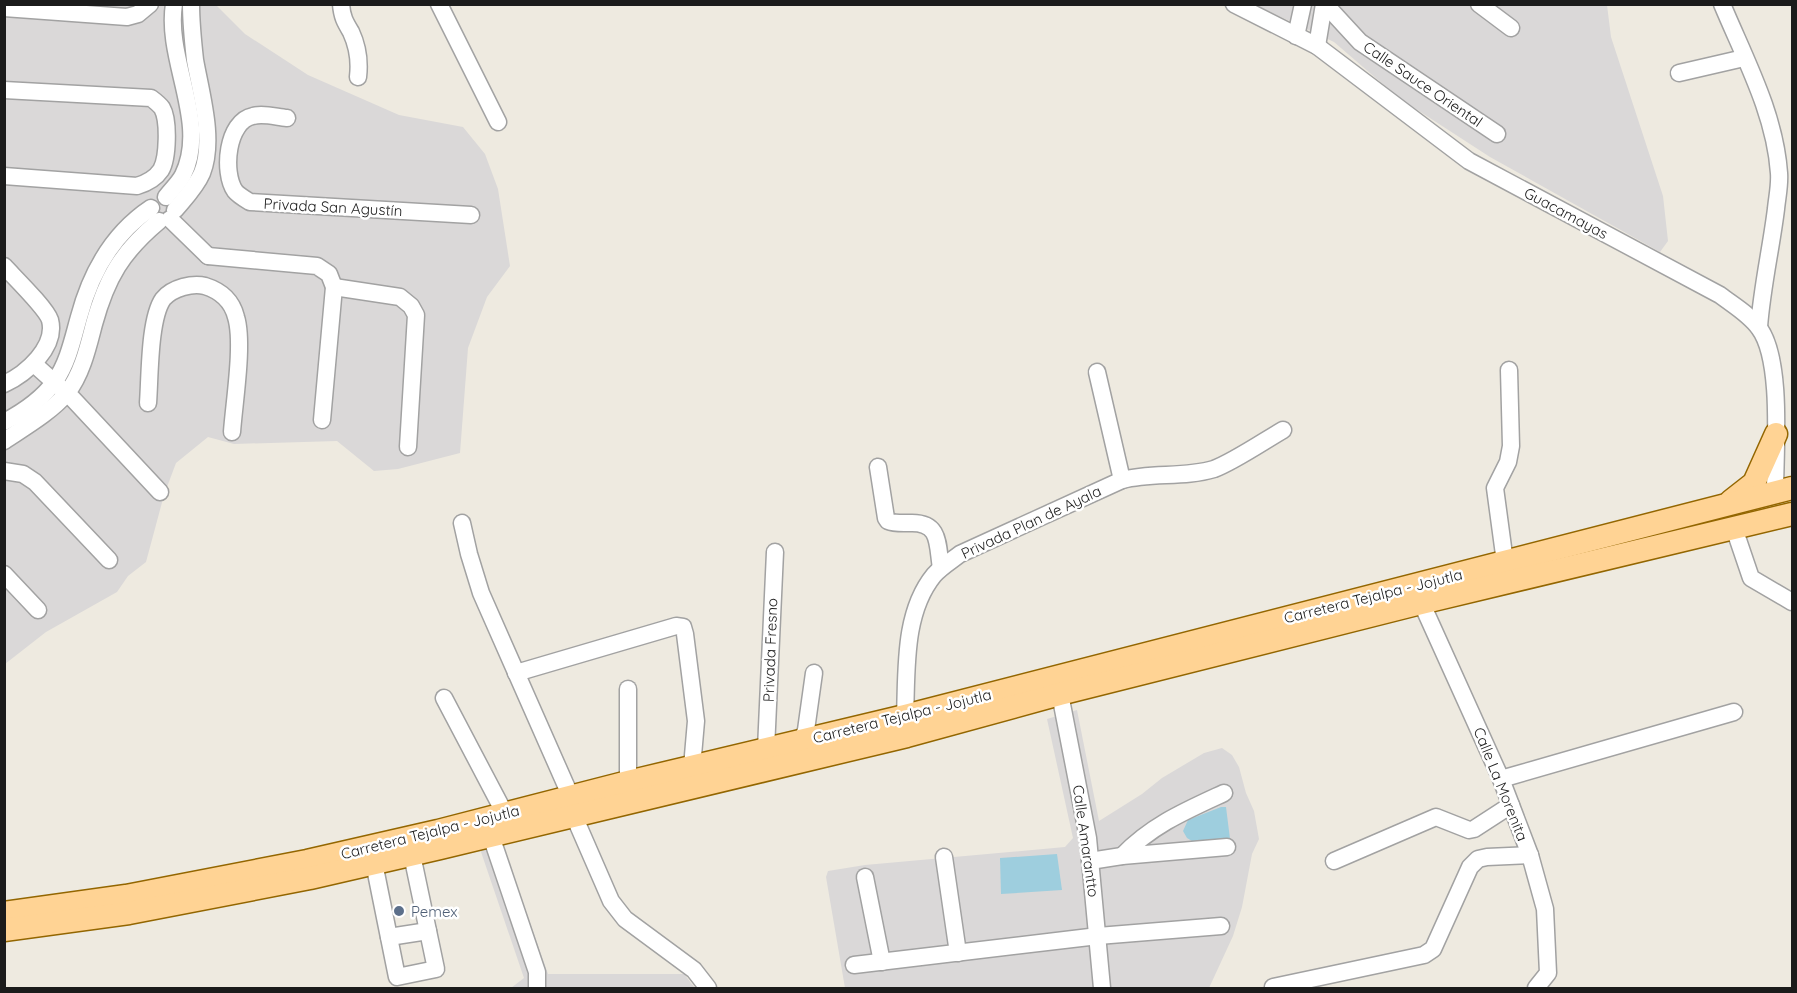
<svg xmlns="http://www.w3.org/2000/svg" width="1797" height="993" font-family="Quicksand,sans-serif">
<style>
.residential{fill:#dad8d8}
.water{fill:#9ecede}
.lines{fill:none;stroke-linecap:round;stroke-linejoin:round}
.minor-casing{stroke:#a2a2a2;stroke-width:19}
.major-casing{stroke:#936600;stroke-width:25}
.minor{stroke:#fff;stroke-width:16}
.major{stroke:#ffd394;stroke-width:22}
.service-dot{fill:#5c6f8a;stroke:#fff;stroke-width:2}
.labels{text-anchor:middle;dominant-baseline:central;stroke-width:5;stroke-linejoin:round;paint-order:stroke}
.street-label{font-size:15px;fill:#1b1b1b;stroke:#fff}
.service-label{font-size:15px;fill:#4e5e75;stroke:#fff;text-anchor:start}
</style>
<rect width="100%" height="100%" fill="#eeeae0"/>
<g class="residential">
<path d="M5,5h211l29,29 63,41 91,40 64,12 22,27 13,35 12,77 -23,31 -19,51 -8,105 -62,16 -24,2 -37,-30 -103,3 -26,-7 -32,26 -12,32 -18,67 -18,14 -11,16 -71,40 -41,32z"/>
<path d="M1256,5h351l4,32 52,159 5,45 -8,11 -170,-95 -91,-59 -65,-56z"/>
<path d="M1077,710l22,111 43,-27 20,-16 42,-25 18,-5 10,7 7,12 7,26 8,18 5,28 -7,15 -10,53 -9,29 -24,52h-364l-19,-111 2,-6 37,-6 200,-18 8,-9 -26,-119z"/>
<path d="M502,843l46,131h136l11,14h-184l13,-10 -44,-129z"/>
</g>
<g class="water">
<path d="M1221,807h5l4,32 -16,2 -4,-2 -13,5 -10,-6 -4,-7 5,-11z"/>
<path d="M1057,854l5,36 -61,4 -1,-36z"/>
</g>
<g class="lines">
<defs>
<g id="minor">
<path d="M341,4c1,13 4,18 10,28 7,15 9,28 7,45"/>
<path d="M439,4l59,118"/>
<path d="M1234,4l83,42 152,115 251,134c13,10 29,19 39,33 24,32 16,123 16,164"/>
<path d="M1325,4l35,38 137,92"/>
<path d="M1479,4l32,24"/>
<path d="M1722,4c23,55 53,110 57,169 1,12 -2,25 -3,36 -5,40 -14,78 -17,118"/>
<path d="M4,8l123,9 11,-3 12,-10"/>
<path d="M1296,36l7,-32"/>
<path d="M1317,46l7,-42"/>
<path d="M1679,73l65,-15"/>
<path d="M4,90l147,8c4,3 8,6 11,10 7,12 6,50 -1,62 -6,9 -14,13 -24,16l-133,-10"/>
<path d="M287,118c-11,-1 -24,-5 -34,-2 -26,5 -31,56 -18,75 3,4 10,8 15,11l221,13"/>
<path d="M166,197c5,-7 13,-14 17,-22 26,-53 -18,-115 -9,-171"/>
<path d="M175,210c10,-12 21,-23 27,-37 13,-33 -1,-79 -7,-113 -2,-18 -4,-38 -4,-56"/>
<path d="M170,219l38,37"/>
<path d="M208,256l109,10 12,8 5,13 -12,133"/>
<path d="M4,266c10,11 42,42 46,54 7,27 -24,54 -46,64"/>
<path d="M334,287l66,10 11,9 5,9 -8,132"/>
<path d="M34,364l39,35 87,93"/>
<path d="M1097,372l25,108"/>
<path d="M148,403c2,-26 1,-84 15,-104 5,-6 13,-10 20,-12 7,-2 15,-3 22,-1 16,5 27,15 31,31 8,26 -2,86 -4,115"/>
<path d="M4,422c19,-10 39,-24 51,-41 13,-18 18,-43 24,-64 12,-45 33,-83 72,-109"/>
<path d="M4,441c21,-14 47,-29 63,-48 15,-19 21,-46 27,-69 13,-47 28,-72 65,-103"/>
<path d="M878,467l8,51 2,3c7,3 16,2 24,2 29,0 25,22 29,45"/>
<path d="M4,471l19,3 12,8 74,78"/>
<path d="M462,523l7,31 12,39 90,204"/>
<path d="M1734,528l17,50 41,24"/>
<path d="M1505,562l-10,-74 13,-26 3,-16 -2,-76"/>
<path d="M4,574l34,36"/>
<path d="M1417,593l84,186 29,76 15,54 3,64 -12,15"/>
<path d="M516,673l160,-47 7,1 2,7 11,87 -4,46"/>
<path d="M628,689v93"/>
<path d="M1060,694l28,144 14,150"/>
<path d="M444,698l61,116"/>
<path d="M905,716c2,-46 -2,-103 29,-141 7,-8 17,-14 26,-21l162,-74c29,-8 62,-2 92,-11 19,-7 50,-28 69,-39"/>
<path d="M802,740l4,-10 8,-57"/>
<path d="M766,749l9,-197"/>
<path d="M1501,779l233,-67"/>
<path d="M574,816l37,85 14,18 69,51 14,18"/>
<path d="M491,836l46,136v16"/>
<path d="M1122,856c30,-31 63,-45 102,-63"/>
<path d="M944,857l14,96"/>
<path d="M1090,861l32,-5 105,-9"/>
<path d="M1334,861l102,-44 33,13 5,-1 37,-24"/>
<path d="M374,863l23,114 39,-8 -24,-114"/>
<path d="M865,877l17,85"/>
<path d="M389,937l39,-6"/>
<path d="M854,965l244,-29 123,-10"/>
<path d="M1273,987l151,-32 9,-6 37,-82 8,-8 9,-2 43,-2"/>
</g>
<g id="major">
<path d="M1731,501l23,-18 22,-49"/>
<path d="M4,913l122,-17 181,-35 131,-30 190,-49 277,-66 887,-228"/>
<path d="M4,930l125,-17 181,-35 130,-30 467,-112 153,-42 361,-91 371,-89"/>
</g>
</defs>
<use href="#minor" class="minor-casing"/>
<use href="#major" class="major-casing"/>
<use href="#minor" class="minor"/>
<use href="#major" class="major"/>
</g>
<circle class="service-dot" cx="399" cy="911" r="6"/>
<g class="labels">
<g class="street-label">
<text transform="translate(1423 84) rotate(34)">Calle Sauce Oriental</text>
<text transform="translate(333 207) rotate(3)">Privada San Agustín</text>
<text transform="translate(1566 213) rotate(28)">Guacamayas</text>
<text transform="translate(1031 522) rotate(-25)">Privada Plan de Ayala</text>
<text transform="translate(1373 596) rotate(-14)">Carretera Tejalpa - Jojutla</text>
<text transform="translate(770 650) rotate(-88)">Privada Fresno</text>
<text transform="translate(902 716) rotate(-14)">Carretera Tejalpa - Jojutla</text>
<text transform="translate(1501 784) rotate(68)">Calle La Morenita</text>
<text transform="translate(430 832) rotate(-14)">Carretera Tejalpa - Jojutla</text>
<text transform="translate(1086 841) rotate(82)">Calle Amarantto</text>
</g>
<g class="service-label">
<text x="411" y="911">Pemex</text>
</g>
</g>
<rect width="1797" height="993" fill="none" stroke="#1b1b1b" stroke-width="12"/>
</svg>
